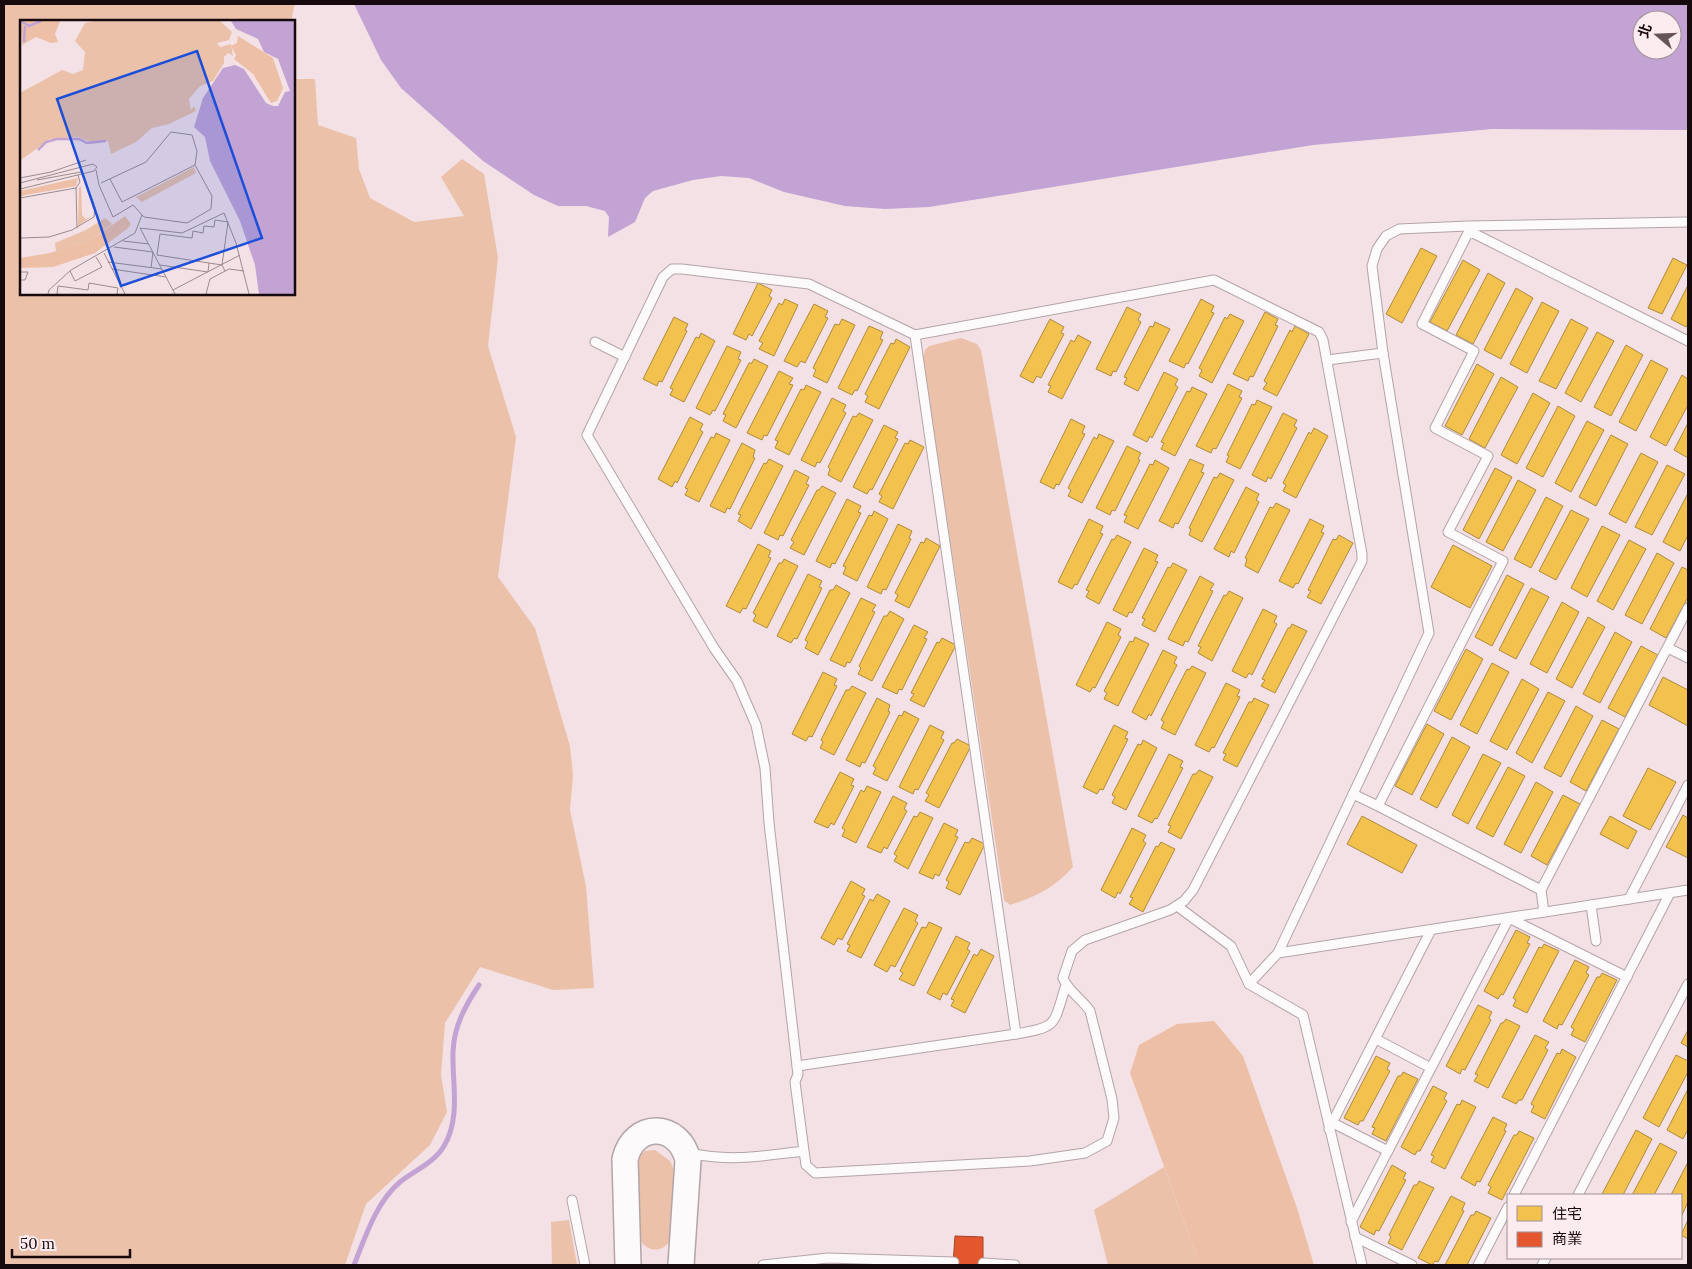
<svg xmlns="http://www.w3.org/2000/svg" width="1692" height="1269" font-family="Lora,'Noto Sans TC',serif">
<style>
.green{fill:#ebc1aa}
.forest{fill:#edbfa6}
.water{fill:#c2a3d4;fill-rule:evenodd}
.homes{fill:#f2c14e;stroke:#b08a3b}
.shops{fill:#e4572e;stroke:#a64024}
.lines{fill:none;stroke-linecap:round;stroke-linejoin:round}
.stream{stroke:#c2a3d4;stroke-width:5}
.service-casing{stroke:#b3a4a7;stroke-width:11}
.secondary-casing{stroke:#b3a4a7;stroke-width:28}
.service{stroke:#fdfafb;stroke-width:9}
.secondary{stroke:#fdfafb;stroke-width:25}
.inset-river{fill:none;stroke:#c2a3d4;stroke-width:2.5}
.inset-road{fill:none;stroke:#9b8b8f;stroke-width:1}
.view{fill:#1d4ed8;fill-opacity:0.15;stroke:#1d4ed8;stroke-width:2.5}
.inset-edge{fill:none;stroke:#170a0e;stroke-width:2.5}
</style>
<rect width="100%" height="100%" fill="#f3e1e5"/>
<g class="green">
<path d="M4,4h291l-4,17h-270v273h273v-215h21l3,46 38,13 3,31 11,29 44,24 50,-6 -23,-39 21,-18 22,15 14,84 -10,88 28,91 -18,140 37,51 35,118 3,29 -3,35 16,76 8,102 -41,2 -73,-23 -35,56 -4,52 6,37 -17,33 -64,59 -21,61h-341z"/>
<path d="M961,338l16,6 4,6 92,517c-19,21 -38,30 -63,38l-6,-5 -81,-541 2,-9 4,-4z"/>
<path d="M655,1150l15,11 5,12 -5,68c-9,13 -25,11 -31,-4l-2,-79 8,-7z"/>
<path d="M1164,1167l36,98h-92l-14,-55z"/>
<path d="M569,1220l8,45h-25l-1,-43z"/>
</g>
<path class="forest" d="M1214,1021l29,35 54,152 17,57h-114l-70,-192 9,-28 38,-21z"/>
<path class="water" d="M354,4h1334v126l-196,-1 -179,16 -384,62 -44,2 -40,-3 -61,-14 -35,-14 -28,-2 -28,4 -40,11 -8,7 -10,24 -27,15 1,-20 -4,-6 -19,-5h-28l-24,-11 -51,-34 -82,-73 -20,-28zM1642,20h30v30h-30z"/>
<g class="homes">
<path d="M1421,248l16,8 -35,67 -16,-9z"/>
<path d="M1673,258l14,7 -25,49 -14,-6z"/>
<path d="M1463,260l17,10 -33,61 -17,-9z"/>
<path d="M1488,273l17,10 -32,61 -17,-9z"/>
<path d="M758,283l14,7 -3,6 3,2 -20,38 -3,-2 -3,6 -13,-6z"/>
<path d="M1688,285v38l-2,4 -15,-8z"/>
<path d="M1516,288l17,10 -32,61 -17,-9z"/>
<path d="M785,299l13,6 -24,51 -15,-7 4,-6 -4,-2 20,-38 3,2z"/>
<path d="M1201,299l13,7 -3,6 3,1 -26,51 -2,-1 -2,5 -15,-7z"/>
<path d="M1542,302l17,9 -32,62 -17,-9z"/>
<path d="M814,304l14,7 -3,6 3,1 -23,45 -4,-2 -4,6 -13,-6z"/>
<path d="M1127,307l14,7 -3,6 3,2 -25,50 -3,-1 -2,5 -15,-7z"/>
<path d="M1265,312l13,7 -3,6 3,1 -25,51 -3,-1 -2,5 -15,-7z"/>
<path d="M1230,314l14,7 -32,62 -13,-7 3,-6 -3,-2 26,-51 2,2z"/>
<path d="M674,317l14,7 -3,6 2,1 -25,51 -3,-1 -2,5 -14,-7z"/>
<path d="M842,319l13,6 -28,58 -14,-7 3,-6 -3,-2 22,-44 4,1z"/>
<path d="M1050,319l14,8 -3,6 3,1 -23,44 -4,-2 -4,7 -13,-7z"/>
<path d="M1571,319l17,9 -32,61 -17,-8z"/>
<path d="M1155,322l15,7 -32,62 -14,-7 3,-6 -3,-1 26,-51 3,1z"/>
<path d="M869,326l14,6 -3,7 3,1 -26,51 -2,-1 -3,5 -14,-7z"/>
<path d="M1295,326l14,8 -32,62 -14,-7 4,-6 -3,-2 26,-51 2,2z"/>
<path d="M1597,332l17,9 -33,61 -16,-9z"/>
<path d="M701,333l14,8 -31,61 -14,-7 3,-6 -3,-1 26,-51 3,1z"/>
<path d="M1078,335l13,7 -29,57 -14,-7 3,-6 -3,-1 23,-45 3,2z"/>
<path d="M896,339l14,8 -31,62 -14,-7 3,-6 -3,-2 26,-51 3,1z"/>
<path d="M1626,345l17,10 -32,61 -17,-9z"/>
<path d="M727,346l14,6 -3,7 3,1 -26,51 -2,-1 -3,5 -14,-7z"/>
<path d="M754,359l14,7 -32,62 -13,-7 3,-6 -3,-1 26,-51h3z"/>
<path d="M1651,360l17,9 -32,62 -17,-9z"/>
<path d="M1477,364l17,10 -32,61 -17,-9z"/>
<path d="M779,371l14,7 -4,6 4,1 -26,51 -3,-1 -2,5 -15,-7z"/>
<path d="M1164,372l14,7 -3,6 3,2 -26,51 -2,-2 -3,6 -14,-7z"/>
<path d="M1682,375l6,4v26l-22,41 -16,-9z"/>
<path d="M1501,377l17,10 -33,61 -16,-9z"/>
<path d="M1228,384l14,7 -3,6 3,1 -26,51 -3,-1 -2,5 -15,-7z"/>
<path d="M806,385l15,7 -32,63 -14,-7 3,-7 -3,-1 26,-51 3,1z"/>
<path d="M1192,387l15,7 -32,62 -14,-7 3,-6 -3,-1 26,-51 3,1z"/>
<path d="M1533,393l17,10 -33,61 -16,-9z"/>
<path d="M832,398l14,7 -3,6 3,2 -26,50 -3,-1 -2,5 -14,-7z"/>
<path d="M1257,400l15,7 -32,62 -14,-7 3,-6 -2,-1 25,-51 3,1z"/>
<path d="M1558,406l17,10 -32,61 -17,-9z"/>
<path d="M859,413l14,7 -32,62 -13,-7 2,-6 -2,-2 25,-51 3,1z"/>
<path d="M1283,413l14,7 -3,6 3,2 -26,51 -3,-2 -2,5 -14,-7z"/>
<path d="M690,417l13,7 -3,6 3,2 -26,51 -2,-2 -3,6 -14,-8z"/>
<path d="M1071,419l14,7 -3,7 3,1 -26,51 -3,-1 -2,5 -14,-7z"/>
<path d="M1587,421l17,9 -33,62 -16,-9z"/>
<path d="M1688,423v35l-14,-8z"/>
<path d="M884,425l14,7 -3,6 3,1 -26,51 -2,-1 -3,5 -14,-7z"/>
<path d="M1314,428l14,8 -32,62 -13,-7 3,-6 -3,-2 26,-51 2,2z"/>
<path d="M716,433l14,7 -31,62 -14,-7 3,-6 -3,-1 26,-51 3,1z"/>
<path d="M1099,434l15,7 -32,62 -14,-7 3,-6 -3,-2 26,-51 3,2z"/>
<path d="M1611,435l17,9 -32,62 -17,-9z"/>
<path d="M910,440l14,7 -31,62 -14,-7 3,-6 -3,-2 26,-51 3,1z"/>
<path d="M742,443l13,7 -2,7 2,1 -25,51 -3,-1 -2,5 -15,-7z"/>
<path d="M1127,446l14,7 -3,6 2,1 -25,51 -3,-1 -2,5 -14,-7z"/>
<path d="M1641,453l17,9 -32,61 -17,-9z"/>
<path d="M769,459l14,7 -32,63 -13,-8 3,-6 -3,-1 26,-51 2,1z"/>
<path d="M1190,459l14,6 -3,7 3,1 -26,51 -3,-1 -2,5 -14,-7z"/>
<path d="M1155,460l14,8 -31,61 -14,-7 3,-6 -3,-1 26,-51 3,1z"/>
<path d="M1667,465l18,9 -33,61 -17,-8z"/>
<path d="M1495,468l17,9 -33,62 -16,-9z"/>
<path d="M795,470l14,7 -3,7 3,1 -26,51 -3,-1 -2,5 -14,-7z"/>
<path d="M1220,473l14,7 -32,62 -13,-7 2,-6 -2,-1 25,-51 3,1z"/>
<path d="M1518,480l18,10 -33,61 -17,-9z"/>
<path d="M822,486l14,7 -32,62 -14,-7 4,-6 -3,-2 26,-50h2z"/>
<path d="M1246,487l13,7 -3,6 3,2 -25,51 -3,-2 -2,6 -15,-8z"/>
<path d="M1688,493v42l-8,16 -17,-9z"/>
<path d="M1546,497l17,9 -32,62 -17,-9z"/>
<path d="M847,499l14,7 -3,6 3,1 -26,51 -3,-1 -2,5 -14,-7z"/>
<path d="M1276,503l14,7 -32,63 -13,-7 2,-7 -2,-1 25,-51 3,1z"/>
<path d="M1571,510l18,9 -33,61 -17,-9z"/>
<path d="M874,511l14,8 -31,62 -14,-7 3,-7 -3,-1 26,-51 3,1z"/>
<path d="M1089,519l14,7 -3,7 3,1 -26,51 -2,-1 -3,5 -14,-7z"/>
<path d="M1310,519l14,7 -3,6 3,1 -26,51 -2,-1 -3,5 -14,-7z"/>
<path d="M898,524l14,7 -3,7 2,1 -25,51 -3,-1 -2,5 -14,-7z"/>
<path d="M1602,526l18,9 -33,62 -16,-9z"/>
<path d="M1117,535l14,7 -32,62 -13,-7 3,-6 -3,-1 26,-51 2,1z"/>
<path d="M1339,535l14,8 -32,61 -14,-7 4,-6 -3,-1 25,-51 3,1z"/>
<path d="M926,538l14,8 -31,62 -14,-7 3,-6 -3,-2 26,-51 3,1z"/>
<path d="M1629,540l17,9 -33,61 -16,-9z"/>
<path d="M758,544l13,7 -3,6 3,1 -25,51 -3,-1 -3,5 -14,-7z"/>
<path d="M1453,545l39,21 -22,42 -39,-21z"/>
<path d="M1144,548l14,7 -3,6 3,1 -26,51 -3,-1 -2,5 -14,-7z"/>
<path d="M1657,553l17,10 -32,61 -17,-9z"/>
<path d="M784,559l14,7 -31,62 -14,-7 3,-6 -3,-2 26,-50h3z"/>
<path d="M1173,563l14,7 -32,62 -13,-7 3,-6 -3,-1 26,-51 2,1z"/>
<path d="M1682,567l6,3v27l-22,41 -16,-9z"/>
<path d="M808,574l14,7 -3,6 3,1 -25,51 -3,-1 -3,5 -14,-7z"/>
<path d="M1507,575l17,9 -32,62 -17,-9z"/>
<path d="M1200,576l14,8 -4,6 3,1 -25,51 -3,-1 -2,5 -15,-7z"/>
<path d="M836,585l14,8 -32,62 -13,-7 3,-6 -3,-2 25,-50h3z"/>
<path d="M1531,588l18,9 -33,62 -17,-9z"/>
<path d="M1229,591l14,7 -31,63 -14,-8 3,-6 -3,-1 26,-51 2,1z"/>
<path d="M861,598l15,7 -4,6 3,1 -25,51 -3,-1 -2,5 -15,-7z"/>
<path d="M1562,602l17,10 -32,61 -17,-9z"/>
<path d="M1263,609l14,7 -3,6 3,2 -25,51 -3,-2 -3,5 -14,-7z"/>
<path d="M890,611l14,8 -32,62 -14,-7 3,-6 -2,-2 25,-50h3z"/>
<path d="M1588,617l17,10 -33,61 -16,-9z"/>
<path d="M1107,622l14,7 -3,6 3,2 -26,51 -2,-1 -3,5 -14,-7z"/>
<path d="M1292,624l15,7 -32,62 -14,-7 4,-6 -3,-1 26,-51h2z"/>
<path d="M914,625l14,7 -4,6 3,1 -25,51 -3,-1 -2,5 -15,-7z"/>
<path d="M1615,632l17,10 -32,61 -17,-9z"/>
<path d="M1135,637l14,7 -31,62 -14,-7 3,-6 -3,-2 26,-50 3,1z"/>
<path d="M942,638l14,7 -32,62 -14,-7 4,-6 -3,-1 26,-51 2,1z"/>
<path d="M1641,646l17,9 -33,62 -17,-9z"/>
<path d="M1466,649l17,10 -32,61 -17,-9z"/>
<path d="M1163,650l14,7 -3,6 3,2 -26,51 -2,-2 -3,6 -14,-8z"/>
<path d="M1492,663l17,9 -32,62 -17,-9z"/>
<path d="M1192,666l14,7 -31,62 -14,-7 3,-6 -3,-2 26,-51 2,1z"/>
<path d="M823,672l14,7 -3,6 3,1 -25,51 -3,-1 -3,5 -14,-7z"/>
<path d="M1663,677l25,13v36l-39,-21z"/>
<path d="M1522,679l17,10 -32,61 -17,-9z"/>
<path d="M1226,683l14,7 -3,6 3,1 -26,51 -2,-1 -3,5 -14,-7z"/>
<path d="M852,686l14,7 -32,62 -14,-7 3,-6 -2,-2 25,-50h3z"/>
<path d="M1548,692l17,9 -33,62 -16,-10z"/>
<path d="M877,698l13,7 -2,6 2,1 -25,51 -3,-1 -2,5 -14,-7z"/>
<path d="M1254,698l15,7 -32,62 -14,-7 3,-6 -3,-1 26,-51h3z"/>
<path d="M1576,706l17,10 -32,61 -17,-9z"/>
<path d="M904,711l15,8 -32,62 -14,-7 3,-6 -3,-2 26,-51 3,1z"/>
<path d="M1602,720l17,9 -33,62 -16,-9z"/>
<path d="M1427,724l17,10 -32,61 -17,-9z"/>
<path d="M930,725l14,7 -3,6 3,2 -26,50 -3,-1 -2,5 -14,-7z"/>
<path d="M1114,725l14,7 -3,6 3,1 -25,51 -3,-1 -3,5 -14,-7z"/>
<path d="M1452,737l18,10 -33,61 -17,-9z"/>
<path d="M957,739l14,7 -32,62 -14,-7 4,-6 -3,-2 26,-50h2z"/>
<path d="M1143,740l14,8 -31,62 -14,-7 3,-6 -3,-2 26,-51 3,1z"/>
<path d="M1169,754l14,7 -3,6 3,1 -26,51 -2,-1 -3,5 -14,-7z"/>
<path d="M1483,754l18,9 -33,61 -16,-9z"/>
<path d="M1508,767l17,9 -32,61 -17,-9z"/>
<path d="M1648,768l28,14 -26,48 -27,-14z"/>
<path d="M1199,770l14,7 -32,62 -13,-7 3,-6 -3,-1 25,-51h3z"/>
<path d="M840,772l14,7 -3,6 3,1 -20,39 -3,-2 -3,5 -14,-6z"/>
<path d="M1536,782l17,10 -32,61 -17,-9z"/>
<path d="M867,786l14,6 -25,51 -14,-7 3,-6 -3,-2 19,-38 3,2z"/>
<path d="M1563,795l17,9 -33,61 -16,-9z"/>
<path d="M893,796l14,7 -3,6 3,2 -20,38 -3,-2 -3,6 -14,-6z"/>
<path d="M920,812l13,6 -25,51 -14,-8 3,-5 -3,-2 20,-38 3,1z"/>
<path d="M1683,815l5,3v40l-22,-11z"/>
<path d="M1362,816l55,29 -15,28 -55,-29z"/>
<path d="M1610,816l27,15 -9,18 -28,-15z"/>
<path d="M944,823l14,7 -3,6 3,1 -19,39 -4,-2 -2,5 -14,-6z"/>
<path d="M1132,828l14,7 -3,6 3,2 -26,51 -2,-2 -3,6 -14,-8z"/>
<path d="M972,838l13,6 -25,51 -14,-7 3,-6 -3,-2 19,-38 4,1z"/>
<path d="M1161,842l14,7 -32,63 -14,-8 4,-6 -3,-1 26,-51 2,1z"/>
<path d="M851,881l14,8 -3,6 3,1 -23,44 -4,-2 -4,7 -13,-7z"/>
<path d="M877,894l13,7 -29,57 -14,-7 3,-6 -3,-1 23,-45 3,2z"/>
<path d="M904,908l14,7 -3,6 3,2 -23,44 -4,-2 -4,7 -13,-7z"/>
<path d="M929,922l13,6 -28,58 -15,-7 4,-6 -3,-2 22,-44 4,1z"/>
<path d="M1516,930l14,7 -3,6 3,1 -27,51 -2,-1 -3,5 -14,-8z"/>
<path d="M956,936l14,7 -3,6 3,2 -23,44 -4,-2 -3,7 -13,-7z"/>
<path d="M1544,944l15,7 -32,62 -14,-7 3,-6 -3,-2 26,-51 3,1z"/>
<path d="M981,949l13,7 -29,57 -14,-7 3,-6 -3,-1 23,-45 3,2z"/>
<path d="M1575,960l14,7 -3,6 3,2 -27,50 -3,-1 -2,5 -14,-8z"/>
<path d="M1602,973l15,7 -32,62 -14,-7 3,-6 -3,-2 26,-50h3z"/>
<path d="M1478,1005l14,7 -3,6 2,2 -26,50 -3,-1 -2,5 -14,-8z"/>
<path d="M1506,1019l14,7 -32,62 -14,-7 4,-6 -3,-1 26,-51h2z"/>
<path d="M1688,1030v17l-7,-4z"/>
<path d="M1535,1035l14,7 -4,6 3,2 -26,50h-3l-3,4 -14,-7z"/>
<path d="M1562,1049l14,8 -31,62 -14,-7 3,-6 -3,-2 26,-51 3,1z"/>
<path d="M1676,1055l12,6v11l-29,55 -16,-9z"/>
<path d="M1376,1056l14,7 -3,6 3,2 -27,50h-3l-2,4 -14,-7z"/>
<path d="M1403,1072l15,7 -32,62 -14,-7 3,-6 -3,-1 26,-51h3z"/>
<path d="M1433,1086l14,7 -3,6 3,2 -27,50h-3l-2,4 -14,-8z"/>
<path d="M1688,1089v40l-5,10 -16,-9z"/>
<path d="M1462,1100l14,7 -31,62 -14,-7 3,-6 -3,-1 26,-51 3,1z"/>
<path d="M1493,1117l14,7 -3,6 2,1 -26,51 -3,-1 -2,5 -14,-8z"/>
<path d="M1636,1130l16,9 -29,56h-18l-3,-1z"/>
<path d="M1519,1131l15,7 -32,62 -14,-7 3,-6 -3,-2 26,-50h3z"/>
<path d="M1660,1143l17,9 -23,43h-22z"/>
<path d="M1688,1162v40l-7,15v-22h-10z"/>
<path d="M1392,1165l14,8 -3,6 3,1 -27,51 -3,-1 -2,5 -14,-8z"/>
<path d="M1419,1181l15,7 -32,62 -14,-7 3,-6 -2,-2 25,-50h3z"/>
<path d="M1451,1196l14,7 -3,7 2,1 -26,51 -3,-1 -3,4 -14,-7z"/>
<path d="M1476,1211l15,7 -24,47h-22l26,-50h3z"/>
<path d="M1688,1220v19l-7,-4z"/>
</g>
<path class="shops" d="M955,1236l28,1v28h-30z"/>
<g class="lines">
<path class="stream" d="M354,1265c11,-27 22,-63 46,-83 14,-11 35,-20 44,-36 17,-29 8,-63 9,-94 1,-26 12,-46 26,-67"/>
<defs>
<g id="service">
<path d="M1688,341l-219,-110 -47,93 52,27 -39,77 53,28 -40,76 55,29 -125,245 163,84 147,-282"/>
<path d="M595,342l30,15"/>
<path d="M1327,360l56,-7"/>
<path d="M1668,648l20,10"/>
<path d="M1353,794l25,12"/>
<path d="M1541,890l3,22"/>
<path d="M1629,899l59,-114"/>
<path d="M1591,905l5,36"/>
<path d="M1177,906l54,40 18,38 54,31 59,250"/>
<path d="M1278,953l151,-320 -46,-280 -11,-87 5,-17 9,-13 13,-7 69,-3 220,-4"/>
<path d="M1249,984l29,-31 410,-63"/>
<path d="M1016,1034c43,-7 37,-9 50,-49"/>
<path d="M1376,1039l55,29"/>
<path d="M797,1066l219,-32 -101,-699"/>
<path d="M1333,1123l55,28"/>
<path d="M1329,1129l102,-199"/>
<path d="M689,1153c43,9 72,3 115,-2l2,14 9,8 215,-12 55,-8 22,-12 7,-23 -2,-19 -22,-88c-8,-12 -22,-20 -27,-33l9,-27 13,-11 85,-30 14,-9 9,-11 169,-329v-7l-39,-214 -4,-8 -105,-52 -299,55 -106,-51 -127,-15h-10l-9,8 -76,158 127,213 23,33 19,44 9,43 4,55 28,243 1,8 -3,8 9,69"/>
<path d="M1514,1195l156,-302"/>
<path d="M1578,1195l110,-211"/>
<path d="M572,1200l13,65"/>
<path d="M1351,1222l158,-304 118,59"/>
<path d="M1355,1237l57,28"/>
<path d="M983,1263l32,2"/>
<path d="M763,1265l65,-7 126,4"/>
<path d="M1478,1265l30,-58"/>
<path d="M1542,1265l4,-7"/>
</g>
<path id="secondary" d="M628,1265l-3,-106c9,-38 54,-37 63,1l-7,105"/>
</defs>
<use href="#service" class="service-casing"/>
<use href="#secondary" class="secondary-casing"/>
<use href="#service" class="service"/>
<use href="#secondary" class="secondary"/>
</g>
<g transform="translate(20 20)">
<rect width="275" height="275" fill="#f3e1e5"/>
<path d="M74,1h126l12,11 -3,8 -12,3 3,4 11,-3 2,12 -5,-3 -4,4v6l-11,18 -13,5 -11,13 2,11 3,-4 2,5 -27,13 -17,4 -16,14 -25,12 -3,-13 -17,1 -13,-5 -28,2 -29,21 -1,-67 42,-23 11,4 10,-4 2,-18 -10,-11 10,-18zM174,147l2,6 -54,29 -6,-5zM85,198l7,6 -20,15 -36,12 -1,-8 31,-13z" fill="#ebc1aa"/>
<path d="M0,1h40l-5,13 3,8 -7,1 -15,-6 -14,8zM218,16l35,22 10,30 -6,13 -6,2 -18,-29 -19,-15 2,-4 -5,-9 6,-3zM58,158l-2,8 -56,10v-5zM61,166l1,29 4,4 6,-3 -14,10 1,-38zM105,196l6,8 -3,4 -33,25 -42,14 -33,1v-10l30,-5 42,-14z" fill="#edbfa6"/>
<path d="M211,1h64v273h-36l-4,-29 -15,-44 -30,-60 -5,-24 -11,-10 9,-29 20,-30 12,-3 9,4 22,34 7,3h5l7,-14 5,-1 -12,-32 -14,-7 -6,-13 -22,-10z" fill="#c2a3d4"/>
<path class="inset-river" d="M1,1l8,5 12,-5M4,22l1,-16M18,130l8,-8 11,-3h22l8,4 19,-2"/>
<path class="inset-road" d="M76,150l3,15 14,32 20,-12 11,12 43,6 24,-14 1,-13 -17,-31 2,-14 -5,-16 -21,-3 -25,30 -45,21M0,158l31,-6 35,-12M90,159l12,23 73,-37M17,160l44,-8 13,32M0,163l73,-19 4,3 -3,4 -74,18M56,167l1,41M0,178l56,-10 4,-6 -2,-7M120,208l42,5 42,-20 12,30 13,51M120,208l35,66M0,218l29,-1 23,-7 22,-13 1,-10M103,221l26,3M94,227l39,5 -2,16M84,233l21,41M88,242l54,7M140,245l48,7 1,-9M202,245l-65,-10 3,-21 32,4 1,-7 10,2 1,-7 10,1 1,-7 13,2 -6,43 3,6M92,249l54,8M50,251l5,10 27,-14 -6,-10M0,252h8l-3,8h-5M153,270l67,-35M28,274l1,-4 22,-20 64,-37 7,-18M37,274l1,-8 30,4 1,-7 29,5 -1,6M186,274l4,-15 19,-10 15,2"/>
<path class="view" d="M177,31l65,187 -141,48 -64,-187z"/>
<rect width="275" height="275" class="inset-edge"/>
</g>
<rect width="1692" height="1269" fill="none" stroke="#170a0e" stroke-width="10"/>
<rect x="1507" y="1194" width="175" height="65" fill="#fcebef" stroke="#a09195"/>
<rect x="1517" y="1206" width="25" height="15" fill="#f2c14e" stroke="#a09195"/>
<text x="1552" y="1219" font-size="15" fill="#170a0e">住宅</text>
<rect x="1517" y="1232" width="25" height="15" fill="#e4572e" stroke="#a09195"/>
<text x="1552" y="1244" font-size="15" fill="#170a0e">商業</text>
<g transform="translate(1657 35) rotate(289)"><circle r="24" fill="#fcebef" stroke="#a09195"/>
<path d="M0-4L9 19L0 12L-9 19Z" fill="#645559"/>
<text y="-8" font-size="14" font-weight="bold" text-anchor="middle" fill="#170a0e">北</text>
</g>
<path d="M12 1249v8h118v-8" fill="none" stroke="#170a0e" stroke-width="2.5"/>
<text x="20" y="1249" font-size="15" fill="#170a0e" stroke="#fcebef" stroke-width="4" paint-order="stroke">50 m</text>
</svg>
